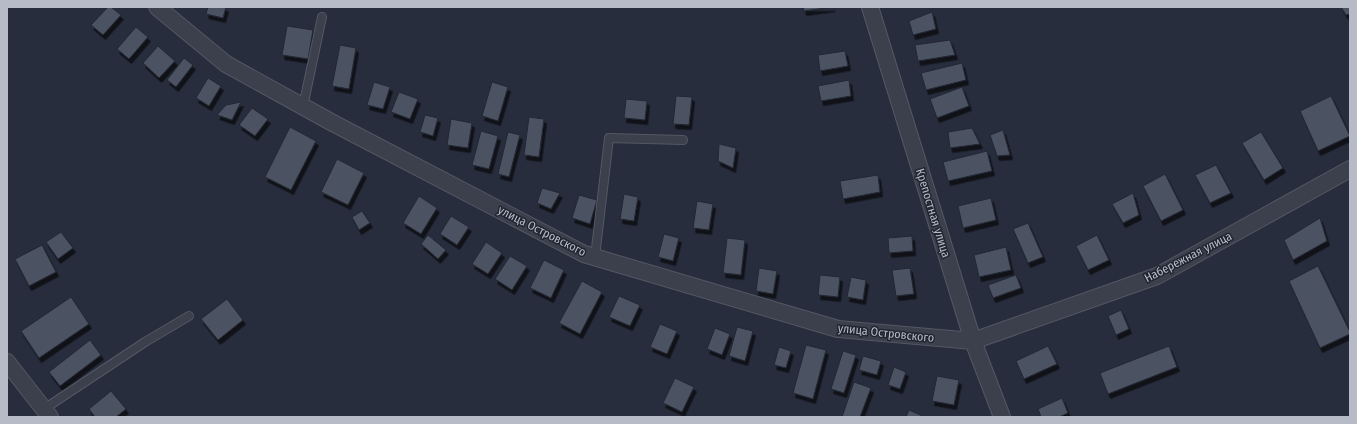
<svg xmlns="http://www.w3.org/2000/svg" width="1357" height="424" font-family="'Fira Sans Condensed',sans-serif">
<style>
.building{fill:#4c5262;stroke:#222733;filter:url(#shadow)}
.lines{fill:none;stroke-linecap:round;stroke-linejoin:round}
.service-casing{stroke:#535864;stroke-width:10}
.minor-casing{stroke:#535864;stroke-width:18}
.service{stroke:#3b404c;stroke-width:8}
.minor{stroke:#3b404c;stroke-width:16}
.labels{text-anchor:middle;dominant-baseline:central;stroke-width:3;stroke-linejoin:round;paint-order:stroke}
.street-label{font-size:12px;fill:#b7bbc7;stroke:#202531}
</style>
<defs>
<filter id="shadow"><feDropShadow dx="2.5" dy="4.5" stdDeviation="0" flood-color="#0009"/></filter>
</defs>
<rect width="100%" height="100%" fill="#272d3c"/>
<g class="building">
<path d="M108,7h3l10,8 -18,20 -12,-10z"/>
<path d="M208,7h18l-3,11 -17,-4z"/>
<path d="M803,7h30l-29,4z"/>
<path d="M1341,7h9v7l-4,1z"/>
<path d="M932,12l4,17 -23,6 -4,-14z"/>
<path d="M287,26l26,4 -5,29 -26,-4z"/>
<path d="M136,27l12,10 -19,22 -12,-10z"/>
<path d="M950,40l5,15 -37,6 -3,-16z"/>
<path d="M340,45l16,3 -7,41 -17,-3z"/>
<path d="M158,46l17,15 -16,17 -16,-15z"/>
<path d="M845,51l3,15 -28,5 -2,-16z"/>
<path d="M184,58l9,7 -17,22 -9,-7z"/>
<path d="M962,63l4,17 -40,10 -5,-17z"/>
<path d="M208,78l13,8 -12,20 -13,-8z"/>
<path d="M849,80l2,16 -30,5 -3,-15z"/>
<path d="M374,82l16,5 -7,22 -16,-4z"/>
<path d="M492,82l16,5 -10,34 -16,-5z"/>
<path d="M962,87l7,19 -32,12 -7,-19z"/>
<path d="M399,92l19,7 -8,20 -19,-7z"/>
<path d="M676,96l16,1 -3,28 -16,-1z"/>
<path d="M1331,96l19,40 -32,15 -18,-40z"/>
<path d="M626,99l21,2 -2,19 -21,-2z"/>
<path d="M241,102l-9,18 -15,-5 9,-10z"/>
<path d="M252,108l16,11 -13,17 -16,-11z"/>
<path d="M425,115l13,3 -5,18 -13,-4z"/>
<path d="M529,117l15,2 -5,38 -15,-2z"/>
<path d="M451,119l21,4 -4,25 -21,-3z"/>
<path d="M290,127l26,14 -25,49 -26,-13z"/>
<path d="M972,128l8,16 -30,4 -2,-16z"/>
<path d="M1003,130l7,25 -13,1 -7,-21z"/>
<path d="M481,131l17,5 -9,33 -17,-4z"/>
<path d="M508,132l12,3 -11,42 -11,-3z"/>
<path d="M1261,132l22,36 -19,12 -22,-37z"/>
<path d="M719,144l17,4 -3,20 -15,-7z"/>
<path d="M987,151l5,20 -44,10 -5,-19z"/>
<path d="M337,159l27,14 -16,32 -27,-13z"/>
<path d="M1216,165l15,28 -21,10 -15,-28z"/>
<path d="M1165,174l18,36 -22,11 -18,-35z"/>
<path d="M878,175l2,17 -37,7 -3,-18z"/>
<path d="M542,188l18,5 -9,16 -14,-6z"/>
<path d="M1133,193l6,22 -16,8 -11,-19z"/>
<path d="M624,194l14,3 -4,24 -14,-2z"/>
<path d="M579,195l18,5 -7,24 -18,-6z"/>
<path d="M419,196l18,12 -16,26 -18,-11z"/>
<path d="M991,198l5,22 -33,8 -5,-22z"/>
<path d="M697,201l16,3 -4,26 -16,-2z"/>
<path d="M362,211l8,12 -11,7 -7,-13z"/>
<path d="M451,216l18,11 -12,18 -17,-11z"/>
<path d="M1320,218l7,23 -34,19 -9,-20z"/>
<path d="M1028,223l15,34 -15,6 -15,-34z"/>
<path d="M61,232l12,16 -15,11 -12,-17z"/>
<path d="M664,234l15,4 -6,23 -15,-4z"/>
<path d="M428,235l18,15 -8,9 -17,-15z"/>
<path d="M1097,235l12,25 -21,10 -12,-24z"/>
<path d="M912,236l1,15 -24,2 -1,-15z"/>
<path d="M727,238l18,2 -4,35 -18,-2z"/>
<path d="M486,242l16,11 -14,21 -16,-10z"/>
<path d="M42,245l14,27 -27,14 -14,-27z"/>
<path d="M1006,247l5,23 -32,7 -5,-22z"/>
<path d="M510,256l17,10 -15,24 -17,-11z"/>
<path d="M544,260l20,10 -13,28 -21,-10z"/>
<path d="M1318,266l32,66v2l-30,14 -31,-67z"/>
<path d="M759,268l18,3 -4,23 -17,-3z"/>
<path d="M910,268l4,26 -18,2 -4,-26z"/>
<path d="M820,275l20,2 -2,20 -20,-2z"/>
<path d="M1016,275l5,13 -28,10 -5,-13z"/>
<path d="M851,277l15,3 -3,20 -16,-3z"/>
<path d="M582,281l20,11 -22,42 -21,-11z"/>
<path d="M619,296l21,9 -10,21 -21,-9z"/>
<path d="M71,297l18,27 -50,34 -18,-27z"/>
<path d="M227,299l16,21 -25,20 -17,-21z"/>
<path d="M1121,310l8,19 -13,6 -8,-19z"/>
<path d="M660,324l17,7 -10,23 -17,-7z"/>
<path d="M737,327l16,4 -8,30 -16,-5z"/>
<path d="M715,328l15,6 -8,21 -15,-6z"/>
<path d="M90,340l11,15 -41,31 -11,-14z"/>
<path d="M806,345l20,5 -13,49 -20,-6z"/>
<path d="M1048,346l9,18 -33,15 -8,-18z"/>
<path d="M1169,346l8,21 -69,27 -8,-21z"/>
<path d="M779,347l12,4 -5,17 -12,-3z"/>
<path d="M843,351l13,4 -12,38 -13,-4z"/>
<path d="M863,356l18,5 -4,14 -18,-5z"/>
<path d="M894,367l12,5 -6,17 -12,-4z"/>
<path d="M937,376l22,4 -5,25 -22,-4z"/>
<path d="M675,378l19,9 -12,25 -19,-9z"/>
<path d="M854,382l17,6 -11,29h-18z"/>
<path d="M111,391l15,18 -10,8h-21l-6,-8z"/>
<path d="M1062,398l6,15 -9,4h-18l-3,-8z"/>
<path d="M909,410l16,7h-19z"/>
</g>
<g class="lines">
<defs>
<g id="service">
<path d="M303,107l19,-90"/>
<path d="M595,257l14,-119 74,2"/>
<path d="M44,409l101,-67 44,-26"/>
</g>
<g id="minor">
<path d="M157,7l69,57 105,58 253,132 254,75 135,12 184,-65 193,-107"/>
<path d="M870,7l103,334 29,76"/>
<path d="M7,362l43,55"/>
</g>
</defs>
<use href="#service" class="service-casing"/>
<use href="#minor" class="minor-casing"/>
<use href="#service" class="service"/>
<use href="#minor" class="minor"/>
</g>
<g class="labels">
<g class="street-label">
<text transform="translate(933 213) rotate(73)">Крепостная улица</text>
<text transform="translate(542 231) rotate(27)">улица Островского</text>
<text transform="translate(1188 257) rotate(-27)">Набережная улица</text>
<text transform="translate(886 333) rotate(6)">улица Островского</text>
</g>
</g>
<rect width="1357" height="424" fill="none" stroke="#b7bbc7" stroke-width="16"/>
</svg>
